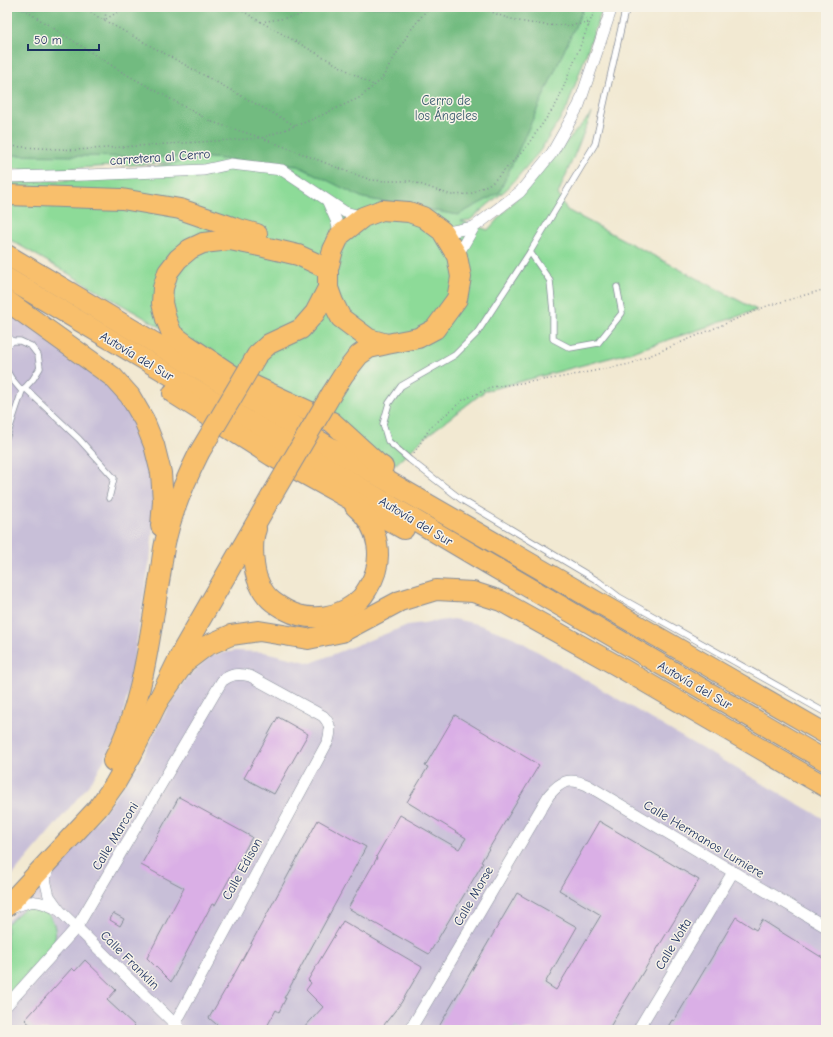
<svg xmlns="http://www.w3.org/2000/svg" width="833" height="1037" font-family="'Comic Neue',sans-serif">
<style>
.industrial{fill:#c8bfd8}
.green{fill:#8ddb98;stroke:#54857b}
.forest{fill:#72bb80;stroke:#46756f}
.building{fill:#daafe6}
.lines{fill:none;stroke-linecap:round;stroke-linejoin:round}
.lane-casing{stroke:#868c98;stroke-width:7}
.street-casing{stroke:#868c98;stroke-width:12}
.highway-casing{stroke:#868c98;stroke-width:22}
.path{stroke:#868c98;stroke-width:1.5;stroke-dasharray:1 3;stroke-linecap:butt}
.lane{stroke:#fff;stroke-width:5.5}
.street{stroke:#fff;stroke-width:11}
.highway{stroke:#f8bf6c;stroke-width:20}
.highway-bridge-casing{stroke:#868c98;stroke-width:22;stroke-linecap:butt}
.highway-bridge{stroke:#f8bf6c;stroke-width:20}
.labels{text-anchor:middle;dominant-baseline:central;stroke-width:3;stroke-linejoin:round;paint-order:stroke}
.park-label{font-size:13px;fill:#385a6c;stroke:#f7f3e8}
.street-label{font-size:13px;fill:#1b2f5e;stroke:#f7f3e8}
</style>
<rect width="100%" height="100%" fill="#f7f3e8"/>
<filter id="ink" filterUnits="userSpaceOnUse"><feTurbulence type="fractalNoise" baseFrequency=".025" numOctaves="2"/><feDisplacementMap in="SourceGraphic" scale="8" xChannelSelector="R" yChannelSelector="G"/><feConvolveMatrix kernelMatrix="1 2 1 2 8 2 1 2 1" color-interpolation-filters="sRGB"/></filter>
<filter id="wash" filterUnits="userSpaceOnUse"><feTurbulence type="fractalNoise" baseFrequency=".012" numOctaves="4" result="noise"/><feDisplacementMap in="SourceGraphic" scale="16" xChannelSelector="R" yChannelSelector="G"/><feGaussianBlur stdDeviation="0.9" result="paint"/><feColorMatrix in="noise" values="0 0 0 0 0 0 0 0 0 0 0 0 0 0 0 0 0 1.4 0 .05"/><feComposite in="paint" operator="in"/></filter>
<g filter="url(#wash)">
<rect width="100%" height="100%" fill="#f2e9d2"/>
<g class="industrial">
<path d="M7,308l88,64 31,32 27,50 2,46 -4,53 -22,135 -10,46 -27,47 -85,101z"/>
<path d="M454,619l23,5 36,13 179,106 134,77v210h-819v-109l95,-106 38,-52 27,-54 21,-32 23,-22 24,-4 29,1 47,11 97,-38z"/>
</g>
<g class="green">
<path d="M7,7h596l-36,101 -27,43 -32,37 -38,32 -9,1 27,9 104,-117 -34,81 9,16 190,100 -125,42 -147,39 -61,47 -28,26 -389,-226v-56l85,-3 87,-17 -151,9 -21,-3z"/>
<path d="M27,906c4,1 9,0 13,2 14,7 18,23 14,36l-47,53v-73z"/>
</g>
<path class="forest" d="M7,7h577l-85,186 -41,22 -95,-17 -65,-32 -88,-8 -203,-3z"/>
<g id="blocks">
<g class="building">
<path d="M455,715l84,50 -58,97 2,1 -54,91 -81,-46 29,-50 -1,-1 24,-42 59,34 7,-11 -59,-36 21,-35 -3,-1z"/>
<path d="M278,717l30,17 -34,60 -30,-16z"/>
<path d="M179,797l73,40 -37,68 -3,-1 -41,78 -24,-24 37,-70 -43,-23z"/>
<path d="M318,820l48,27 -82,151h2l-7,14 -3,-2 -11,20h-42l-14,-12 27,-47z"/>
<path d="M599,821l100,59 -91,150h-87l-6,-4 -3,4h-75l80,-137 60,34 -32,56 11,7 45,-75 -42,-25z"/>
<path d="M113,913l11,6 -4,7 -10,-6z"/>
<path d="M736,917l20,13 6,-10 64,40v70h-160l6,-10 2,1z"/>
<path d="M343,921l79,46 -21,36 -21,27h-78l21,-23 -17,-17 5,-7 -3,-3z"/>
<path d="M85,960l31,30 -9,10 28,26 -3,4h-96l-11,-10 47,-52 3,3z"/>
</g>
</g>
</g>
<g filter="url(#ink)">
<use href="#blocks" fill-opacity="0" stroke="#868c98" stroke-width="1"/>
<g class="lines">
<defs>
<g id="lane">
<path d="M630,7l-6,8 -29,129 -65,108 -53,81 -22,22 -54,31 -12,17 -6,21 5,17 22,19 52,40 136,81 21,16 207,116"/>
<path d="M530,252l20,29 3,30v28l17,9 28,-5 24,-30 -5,-26"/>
<path d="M7,371l4,7 11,13"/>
<path d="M25,388l54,51 35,39 -5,20"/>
<path d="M7,436l15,-45 11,-12 7,-11 -2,-13 -7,-9 -11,-5h-11"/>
</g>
<g id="street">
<path d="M7,177l80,-2 117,-5 27,-6 51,6 63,42 18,5"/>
<path d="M328,202l8,18 4,15"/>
<path d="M442,231l6,1 26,-5"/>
<path d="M457,256l17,-29 46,-35 32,-39 27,-48 33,-98"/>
<path d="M7,339l2,2"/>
<path d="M9,909c24,-9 26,-11 50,1l-10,-14 -4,-17 4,-13"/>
<path d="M59,910l122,120"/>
<path d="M7,1005l70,-78 145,-246c9,-7 16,-8 28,-5l73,40c8,8 8,15 5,25l-153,283"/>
<path d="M410,1030l139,-235c12,-14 20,-18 38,-10l239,142"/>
<path d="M638,1030l95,-158"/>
</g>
<g id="highway">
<path d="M7,195l115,4 58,10 55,19 22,6"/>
<path d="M7,255l346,206 473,273"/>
<path d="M328,269l-30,-14 -34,-8 -34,-7 -27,3 -13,6 -12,10 -10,13 -5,16 -1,15 4,16 6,15 15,11 48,32 97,45 45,41 6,4"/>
<path d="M7,278l480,285 339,198"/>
<path d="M7,301l106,76 17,19 14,24 10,25 7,28 2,28 -2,25"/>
<path d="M257,355l12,-11 32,-15 14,-16 13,-25"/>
<path d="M173,393l99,63 132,73"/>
<path d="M332,393l12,-19 15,-19 10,-7 18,-4 31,-6 17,-9 22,-30 4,-22 -4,-21 -15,-25 -19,-14 -14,-5 -27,-2 -19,7 -23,18 -7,15 -5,19v19l5,14 8,16 28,21 18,5"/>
<path d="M256,529c-5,13 -3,42 3,54 6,14 14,20 27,27 24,13 56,8 75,-12 3,-3 5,-7 7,-10 17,-27 12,-61 -13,-82"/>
<path d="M156,704l29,-42 21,-16 25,-11 28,-4 49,8 34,-7 58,-31 36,-11 37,2 28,9 115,64 210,122"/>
<path d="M113,761c30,-56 36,-122 47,-185 2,-13 3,-28 7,-41 7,-29 19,-56 32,-82"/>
<path d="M7,906l91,-98 17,-24 17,-30 52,-106 87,-151"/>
</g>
</defs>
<use href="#lane" class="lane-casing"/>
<use href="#street" class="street-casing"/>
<use href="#highway" class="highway-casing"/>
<g class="path">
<path d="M20,7l102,65 90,50 50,16 84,33 25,9 17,1h23l40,14 19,-1 23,-12 31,-32 33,-47 39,-96"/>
<path d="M80,7l216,119"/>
<path d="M108,7l-4,13 23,-13"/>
<path d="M236,7l25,15 114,64"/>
<path d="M482,7c5,2 11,6 17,8 27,10 60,13 89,8"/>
<path d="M581,7l8,20"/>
<path d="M261,22l37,-6 12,-9"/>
<path d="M7,146l68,4 187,-12 49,-18 48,-22 22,-18 29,-49 19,-24"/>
<path d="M414,453l16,-25 33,-28 29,-13 65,-9 73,-14 137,-58 59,-17"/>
</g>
<use href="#lane" class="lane"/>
<use href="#street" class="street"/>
<use href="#highway" class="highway"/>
<defs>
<g id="highway-bridge">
<path d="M199,453l58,-98"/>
<path d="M271,497l61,-104"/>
</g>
</defs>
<use href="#highway-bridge" class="highway-bridge-casing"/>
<use href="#highway-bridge" class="highway-bridge"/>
</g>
</g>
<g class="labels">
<g class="park-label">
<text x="446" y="100">Cerro de<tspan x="446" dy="15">los Ángeles</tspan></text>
</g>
<g class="street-label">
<text transform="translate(160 157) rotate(-4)">carretera al Cerro</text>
<text transform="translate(137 356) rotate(31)">Autovía del Sur</text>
<text transform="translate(416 521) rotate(31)">Autovía del Sur</text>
<text transform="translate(695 685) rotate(30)">Autovía del Sur</text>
<text transform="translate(115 836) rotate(-59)">Calle Marconi</text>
<text transform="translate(704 839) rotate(31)">Calle Hermanos Lumiere</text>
<text transform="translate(242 869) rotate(-61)">Calle Edison</text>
<text transform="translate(473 896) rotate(-60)">Calle Morse</text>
<text transform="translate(673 944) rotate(-59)">Calle Volta</text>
<text transform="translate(130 960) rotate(45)">Calle Franklin</text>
</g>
</g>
<rect width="833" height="1037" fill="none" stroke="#f7f3e8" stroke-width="24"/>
<path d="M28 44v6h71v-6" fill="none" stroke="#1b2f5e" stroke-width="2"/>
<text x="34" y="44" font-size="12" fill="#1b2f5e" stroke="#f7f3e8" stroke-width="3" paint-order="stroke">50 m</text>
</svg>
